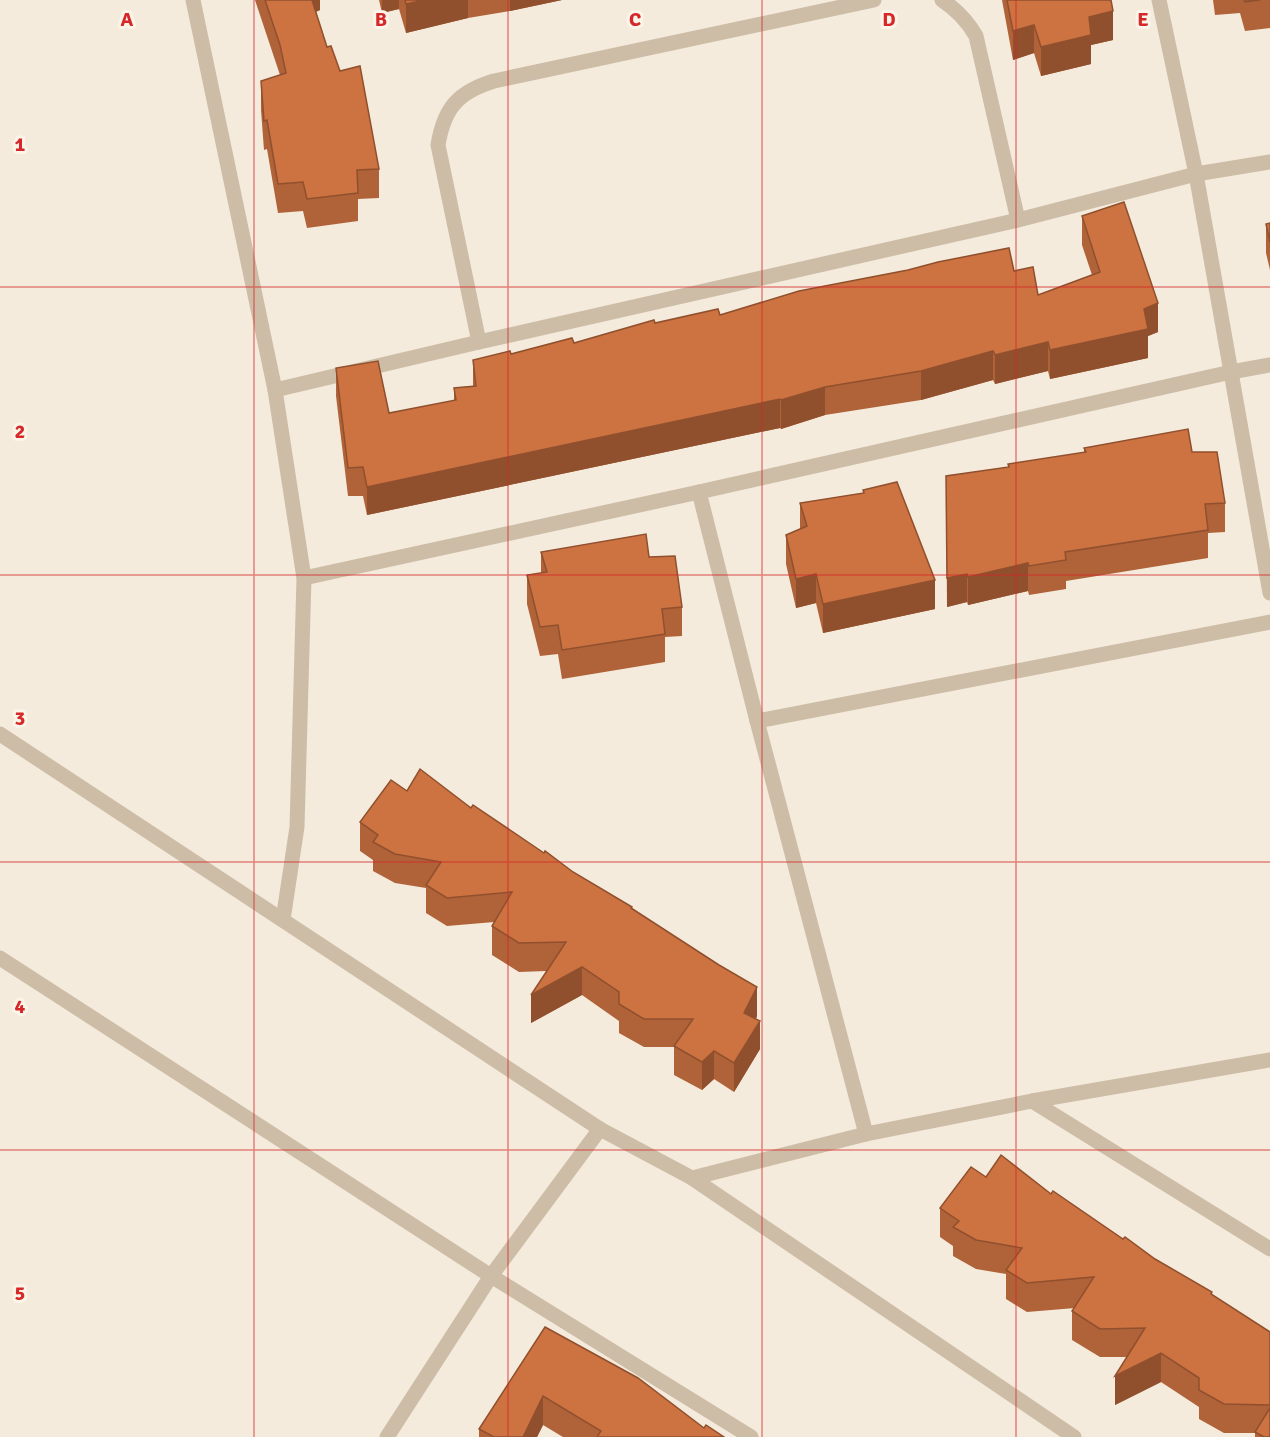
<svg xmlns="http://www.w3.org/2000/svg" width="1270" height="1437" font-family="Signika,sans-serif">
<style>
.lines{fill:none;stroke-linecap:round;stroke-linejoin:round}
.minor{stroke:#cdbda7;stroke-width:15}
.wall{fill:#b06238}
.shaded-wall{fill:#90502e}
.building{fill:#cd7241;stroke:#90502e;stroke-width:1.5}
.grid{fill:none;stroke:#d62828;stroke-width:1.5;stroke-opacity:0.55}
.grid-label{font-size:20px;text-anchor:middle;font-weight:bold;fill:#d62828;stroke:#fbf5e9;stroke-width:6;stroke-linejoin:round;paint-order:stroke}
</style>
<rect width="100%" height="100%" fill="#f4ebdc"/>
<g class="lines">
<g class="minor">
<path d="M193,0l82,390 29,188 -7,249 -14,93"/>
<path d="M942,0c15,10 25,20 34,36l42,184"/>
<path d="M1159,0l37,174 74,419"/>
<path d="M479,342l-41,-197c6,-37 20,-53 56,-64l380,-81"/>
<path d="M275,390l204,-48 539,-122 178,-46 74,-12"/>
<path d="M699,492l532,-120 39,-7"/>
<path d="M304,578l395,-86 58,229 109,413"/>
<path d="M757,721l513,-99"/>
<path d="M0,734l600,395 92,49 382,259"/>
<path d="M0,958l491,318 260,161"/>
<path d="M1032,1101l238,148"/>
<path d="M692,1178l174,-44 166,-33 238,-41"/>
<path d="M387,1437l104,-161 109,-147"/>
</g>
</g>
<g class="wall">
<path d="M255,0h65v10l-4,2 11,35 13,24 39,98v29l-21,1v22l-51,7 -4,-17 -25,2 -11,-64 -3,1 -3,-40v-29l19,-6z"/>
<path d="M379,0h183l-52,11 -42,7 -62,15 -7,-24 -17,4z"/>
<path d="M1002,0h109l2,40 -22,5v19l-50,12 -7,-23 -21,7z"/>
<path d="M1213,0h57v28l-25,3 -5,-18 -25,2z"/>
<path d="M1082,216l76,116 -10,4v22l-98,21 -2,-8 -53,13 -2,-4 -72,20 -96,15 -44,14 -1,-1 -413,87 -4,-19h-15l-12,-100v-28l53,45 65,-12v-13l19,-2v-26l101,-17 81,-20 65,-8 294,-44 24,24 54,-20 -10,-30z"/>
<path d="M1270,223v47l-4,-17v-29z"/>
<path d="M1084,448l108,4 33,51v29l-17,1v25l-142,23v8l-37,6 -1,-4 -60,14 -1,-3 -20,5 -1,-131 62,-9v-3l76,-11z"/>
<path d="M863,490l72,119 -112,24 -7,-30 -20,5 -10,-44v-29l14,-6v-26l63,-10z"/>
<path d="M541,552l108,5 33,50v29l-17,1v25l-103,17 -4,-25 -18,2 -13,-52v-29l14,-2z"/>
<path d="M407,791l64,17 161,101 125,107 -1,3 4,30 -26,43 -20,-13 -12,11 -28,-15v-28h-30l-25,-14v-12l-37,-26 -51,28 15,-52 -27,1 -27,-17v-29l2,-4 -47,4 -21,-13v-25l-31,-5 -22,-12v-11l-13,-9v-29z"/>
<path d="M986,1177l65,17 219,138v105h-15v-4h-31l-25,-14v-12l-38,-25 -46,23 12,-48h-27l-28,-17v-29l3,-3 -48,4 -21,-13v-25l-30,-5 -23,-13v-10l-13,-9v-29z"/>
<path d="M545,1327l159,101 20,9h-161l-20,-12 -6,12h-58v-8z"/>
</g>
<g class="shaded-wall">
<path d="M307,0h13v10l-13,5z"/>
<path d="M382,0h17v9l-17,4z"/>
<path d="M424,0h44v18l-62,15v-29z"/>
<path d="M510,0h52l-52,11z"/>
<path d="M1113,11v29l-22,5v19l-50,12v-29l48,-30z"/>
<path d="M1034,25v28l-21,7v-29z"/>
<path d="M1158,303v29l-10,4v22l-98,21v-29z"/>
<path d="M1048,342v29l-53,13v-29z"/>
<path d="M993,351v29l-72,20v-29z"/>
<path d="M825,387v28l-44,14v-29z"/>
<path d="M780,399v29l-413,87v-28z"/>
<path d="M1028,563v28l-60,14v-28z"/>
<path d="M816,574v29l-20,5v-29z"/>
<path d="M967,574v28l-20,5v-29z"/>
<path d="M935,580v29l-112,24v-29z"/>
<path d="M582,967v28l-51,28v-28z"/>
<path d="M757,987v29l-13,26v-29z"/>
<path d="M760,1021v28l-26,43v-29z"/>
<path d="M714,1051v28l-12,11v-28z"/>
<path d="M1161,1353v29l-46,23v-29z"/>
<path d="M543,1396v29l-6,12h-14z"/>
</g>
<g class="building">
<path d="M265,0h47l15,47 4,-1 9,25 20,-5 19,103 -22,1 1,23 -51,6 -4,-17 -25,2 -11,-64 -3,1 -3,-40 25,-8 -6,-28z"/>
<path d="M405,0h19l-18,4z"/>
<path d="M1007,0h104l2,11 -24,6 2,18 -50,12 -7,-22 -21,6z"/>
<path d="M1244,0h16l-15,2z"/>
<path d="M1124,202l34,101 -14,6 4,20 -98,21 -2,-8 -53,13 -2,-4 -72,20 -96,16 -44,13 -1,-1 -413,88 -4,-20 -15,1 -12,-100 42,-7 11,52 67,-13 -2,-12 22,-2 -3,-26 37,-9 1,3 61,-16 2,5 80,-23 1,3 63,-14 2,6 79,-24 109,-21 30,-8 71,-14 5,23 19,-4 5,28 62,-23 -18,-56z"/>
<path d="M1270,223v19l-4,-18z"/>
<path d="M1188,429l4,23h25l8,51 -20,1 3,26 -143,22 1,8 -37,6 -1,-3 -60,14 -1,-3 -20,4 -1,-102 63,-9 -1,-3 78,-12 -2,-4z"/>
<path d="M897,482l38,98 -112,24 -7,-30 -20,5 -10,-44 21,-9 -7,-23 64,-10 -1,-3z"/>
<path d="M646,534l3,23 26,-1 7,51 -20,2 3,25 -103,16 -4,-25 -18,2 -13,-52 20,-3 -6,-20z"/>
<path d="M420,769l51,39 2,-3 71,48 1,-2 28,21 59,35 -1,1 88,57 38,22 -13,26 16,8 -26,42 -20,-12 -12,11 -28,-16 19,-27h-49l-25,-15v-12l-37,-25 -51,28 35,-53 -47,1 -27,-17 20,-34 -65,6 -21,-13 15,-23 -46,-8 -22,-12 5,-7 -18,-13 31,-42 16,11z"/>
<path d="M1001,1155l50,39 2,-3 70,48 2,-2 30,22 57,33 -1,2 59,38v73l-46,-1 -25,-14v-12l-38,-25 -46,23 30,-48 -45,1 -28,-18 22,-34 -67,6 -21,-13 16,-22 -46,-8 -23,-13 6,-6 -19,-13 31,-41 15,10z"/>
<path d="M545,1327l93,51 66,50 2,-3 18,12h-127l4,-6 -58,-35 -20,41h-29l-15,-8z"/>
<path d="M1270,1408v29h-6l-9,-5z"/>
</g>
<path class="grid" d="M254,0v1437M508,0v1437M762,0v1437M1016,0v1437M0,287h1270M0,575h1270M0,862h1270M0,1150h1270"/>
<g class="grid-label">
<text x="127" y="26">A</text>
<text x="381" y="26">B</text>
<text x="635" y="26">C</text>
<text x="889" y="26">D</text>
<text x="1143" y="26">E</text>
<text x="20" y="151">1</text>
<text x="20" y="438">2</text>
<text x="20" y="725">3</text>
<text x="20" y="1013">4</text>
<text x="20" y="1300">5</text>
</g>
</svg>
